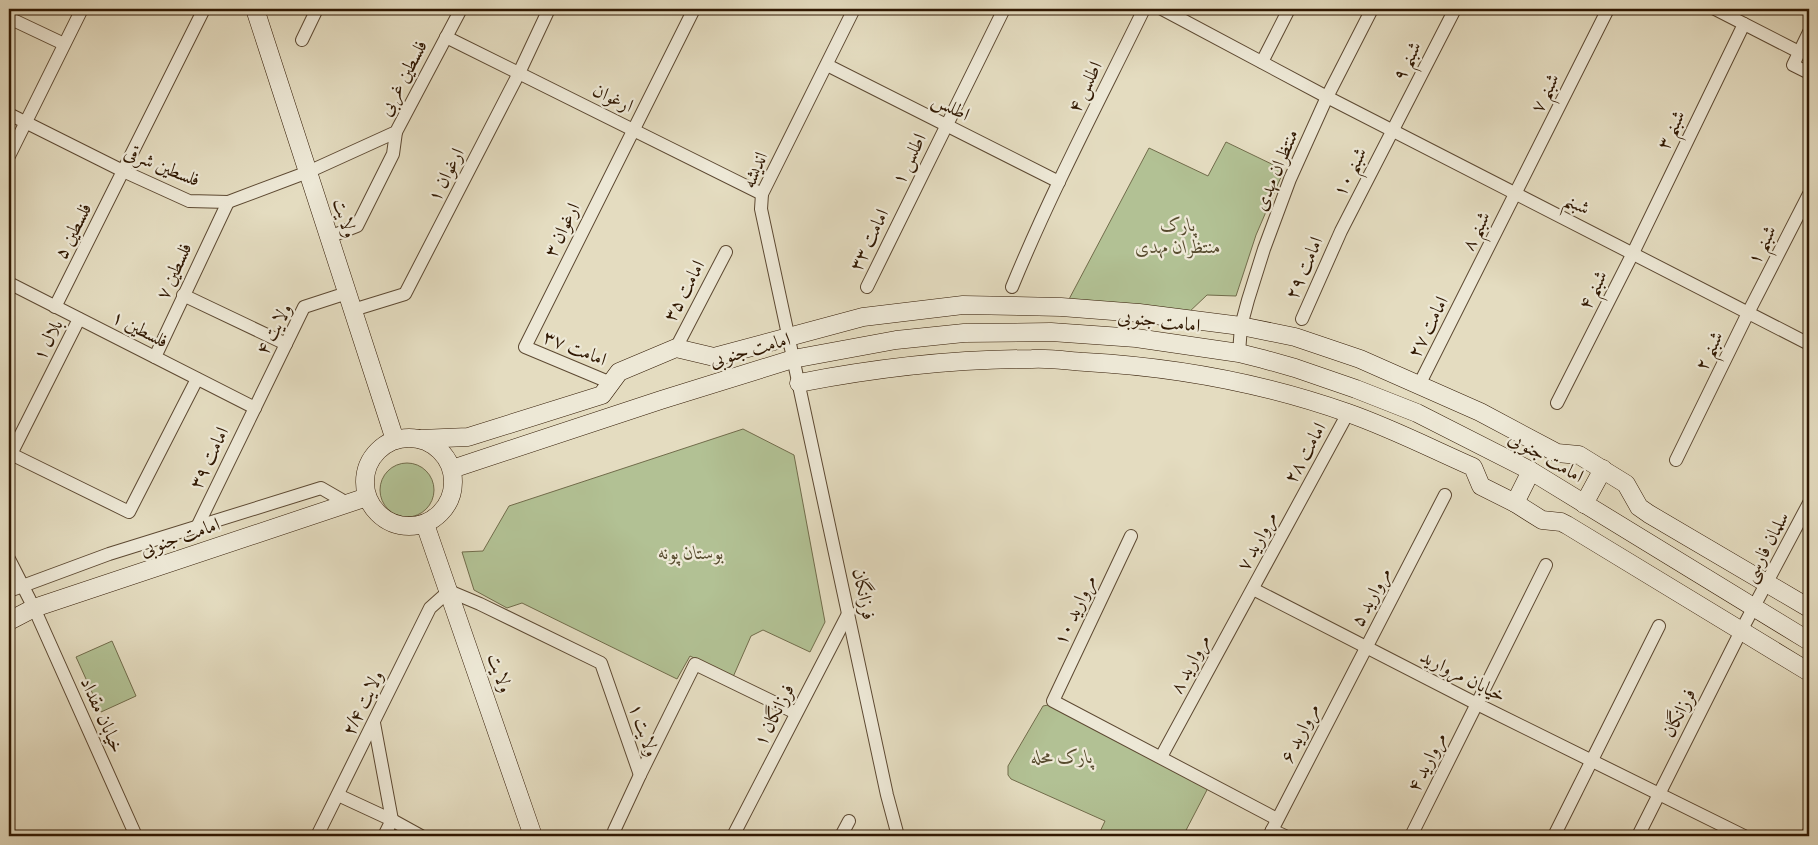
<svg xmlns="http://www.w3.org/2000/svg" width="1818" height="845" font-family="'Libre Bodoni',Amiri,serif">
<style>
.green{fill:#b2c194;stroke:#716c4b}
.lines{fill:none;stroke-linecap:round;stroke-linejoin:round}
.street-casing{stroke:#5d4932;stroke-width:14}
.secondary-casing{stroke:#301802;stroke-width:19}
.street{stroke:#ede8d6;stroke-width:12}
.secondary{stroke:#ede8d6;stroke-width:18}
.labels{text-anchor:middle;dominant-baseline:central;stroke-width:4.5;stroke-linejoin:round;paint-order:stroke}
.street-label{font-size:19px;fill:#301802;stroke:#ede8d6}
.park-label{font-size:19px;font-style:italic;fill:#574b2e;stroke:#ede8d6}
</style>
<rect width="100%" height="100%" fill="#e4dcc0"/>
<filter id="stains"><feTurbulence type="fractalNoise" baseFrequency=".004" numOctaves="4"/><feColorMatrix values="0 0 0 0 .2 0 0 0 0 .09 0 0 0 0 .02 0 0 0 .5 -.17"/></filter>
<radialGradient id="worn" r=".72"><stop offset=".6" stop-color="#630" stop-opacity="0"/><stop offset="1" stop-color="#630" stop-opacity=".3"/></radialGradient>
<g class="green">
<path d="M1226,142l58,28 -28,65 -20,61 -29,-1 -20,19 -120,-11 82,-155 59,28z"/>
<path d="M743,429l51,26 31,167 -15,30 -47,-22 -12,6 -18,41 -43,-21 -13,23 -155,-76 -15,5 -33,-18 -12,-38 21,-1 26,-45z"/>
<circle cx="407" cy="490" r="27"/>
<path d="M112,641l24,55 -35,16 -25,-55z"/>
<path d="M1048,705l160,83 -25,48h-85l7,-15 -94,-42 -3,-4v-9l35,-60z"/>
</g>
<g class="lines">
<defs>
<g id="street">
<path d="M854,9l-92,185 -1,15 126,586 11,41"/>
<path d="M1162,9l165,88 482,247"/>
<path d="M1715,9l84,43"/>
<path d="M9,18l55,26"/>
<path d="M1809,32l-16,33 16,8"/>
<path d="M446,37l316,157"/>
<path d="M302,40l15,-31"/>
<path d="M1262,62l27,-53"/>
<path d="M827,65l232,117"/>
<path d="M9,114l114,57 66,30 39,1 80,-30 88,-40 65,-123"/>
<path d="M9,156l73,-147"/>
<path d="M329,237l28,-11 36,-72 3,-22"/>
<path d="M9,283l246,125"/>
<path d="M867,287l137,-278"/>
<path d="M1012,287c39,-95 87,-186 132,-278"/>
<path d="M183,295l103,49"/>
<path d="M55,307l148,-296"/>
<path d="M353,310l52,-16 114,-221 30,-64"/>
<path d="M1302,319l39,-88 114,-222"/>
<path d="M676,348l50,-96"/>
<path d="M1239,353l2,-27 7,-26 16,-51 26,-70 37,-82 45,-88"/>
<path d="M155,357l73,-155"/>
<path d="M611,383l-86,-36 169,-338"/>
<path d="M1419,385l189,-376"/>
<path d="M1557,403l76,-150 111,-229"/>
<path d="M11,454l118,58 68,-133"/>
<path d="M9,458l70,-139"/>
<path d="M1676,460l72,-147 61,-119"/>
<path d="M198,525l106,-218 43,-14"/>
<path d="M1131,536l-78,165 224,118"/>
<path d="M9,559l25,49 102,228"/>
<path d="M1253,589l224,115 267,132"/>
<path d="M9,591l100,-37 212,-66 26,15"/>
<path d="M374,723l18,97 -8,16"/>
<path d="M1161,757l187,-344"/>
<path d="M338,795l54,25 29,16"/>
<path d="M1272,830l13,6"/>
<path d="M317,836l113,-228 19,-17 31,13 121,59 39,112 55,-111 101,49"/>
<path d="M615,836l-1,-5 26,-56"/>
<path d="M733,836l116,-224"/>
<path d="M841,836l8,-15"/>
<path d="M1269,836l176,-341"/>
<path d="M1411,836l135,-271"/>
<path d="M1554,836l105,-210"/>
<path d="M1638,836l103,-205 68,-128"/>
<path d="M1807,836l2,-4"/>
</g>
<g id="secondary">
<path d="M255,9l140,431"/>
<path d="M799,383c77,-15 155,-24 233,-24 18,-1 36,2 53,3 90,5 178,21 263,51 43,15 84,36 125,54l8,19 34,17 27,17 19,2 6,3 242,147"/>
<circle cx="409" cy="482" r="44"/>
<path d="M420,439l48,-2 134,-42 17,-23 57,-24 38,9 149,-40 100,-12 98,2 78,6 102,13 54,11 65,22 120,53 77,41 22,2 47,29 13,23 10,7 160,94"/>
<path d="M452,469l209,-69 132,-41 103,-19 68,-7 87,-1 85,6 103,15 24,6 32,9 61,21 61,24 114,58 278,170"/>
<path d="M1515,503l16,-32"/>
<path d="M1584,504l19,-35"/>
<path d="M425,524l108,312"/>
<path d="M9,621l25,-13 333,-111"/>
</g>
</defs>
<use href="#street" class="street-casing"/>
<use href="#secondary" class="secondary-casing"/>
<use href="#street" class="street"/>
<use href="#secondary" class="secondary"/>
</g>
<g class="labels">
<g class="street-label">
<text transform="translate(1407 61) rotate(-63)">شبنم ۹</text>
<text transform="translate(403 78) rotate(-62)">فلسطین غربی</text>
<text transform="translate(1085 87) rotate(-64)">اطلس ۴</text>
<text transform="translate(1545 93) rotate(-63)">شبنم ۷</text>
<text transform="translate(613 98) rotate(26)">ارغوان</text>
<text transform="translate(951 107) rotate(27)">اطلس</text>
<text transform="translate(1671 130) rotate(-64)">شبنم ۳</text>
<text transform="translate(909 159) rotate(-64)">اطلس ۱</text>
<text transform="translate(162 166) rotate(22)">فلسطین شرقی</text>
<text transform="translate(755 170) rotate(-67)">اندیشه</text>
<text transform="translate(1276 170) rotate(-67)">منتظران مهدی</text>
<text transform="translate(1350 172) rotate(-63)">شبنم ۱۰</text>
<text transform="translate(446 175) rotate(-63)">ارغوان ۱</text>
<text transform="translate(1577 204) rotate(27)">شبنم</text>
<text transform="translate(345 218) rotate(72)">ولایت</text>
<text transform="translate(562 230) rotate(-64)">ارغوان ۳</text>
<text transform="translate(73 231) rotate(-63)">فلسطین ۵</text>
<text transform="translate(1476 231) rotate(-63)">شبنم ۸</text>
<text transform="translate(869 240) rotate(-64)">امامت ۳۳</text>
<text transform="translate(1762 245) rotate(-63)">شبنم ۱</text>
<text transform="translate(1304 268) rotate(-66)">امامت ۲۹</text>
<text transform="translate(174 271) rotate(-65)">فلسطین ۷</text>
<text transform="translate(1593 290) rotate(-63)">شبنم ۴</text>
<text transform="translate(684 291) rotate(-62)">امامت ۳۵</text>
<text transform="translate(1159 321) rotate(7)">امامت جنوبی</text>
<text transform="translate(1428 327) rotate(-63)">امامت ۲۷</text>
<text transform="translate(140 329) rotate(27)">فلسطین ۱</text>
<text transform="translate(274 329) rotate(-62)">ولایت ۴</text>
<text transform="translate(48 340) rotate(-63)">بلال ۱</text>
<text transform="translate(575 348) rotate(22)">امامت ۳۷</text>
<text transform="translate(750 350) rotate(-16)">امامت جنوبی</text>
<text transform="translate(1709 351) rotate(-64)">شبنم ۲</text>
<text transform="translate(1305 453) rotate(-61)">امامت ۲۸</text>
<text transform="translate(1546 457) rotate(30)">امامت جنوبی</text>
<text transform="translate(209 458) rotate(-64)">امامت ۳۹</text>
<text transform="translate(180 537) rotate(-19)">امامت جنوبی</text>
<text transform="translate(1257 541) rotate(-62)">مروارید ۷</text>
<text transform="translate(1766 547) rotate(-62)">سلمان فارسی</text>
<text transform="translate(864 594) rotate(78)">فرزانگان</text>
<text transform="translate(1371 597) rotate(-62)">مروارید ۵</text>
<text transform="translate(1075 610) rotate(-65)">مروارید ۱۰</text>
<text transform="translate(1190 664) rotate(-62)">مروارید ۸</text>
<text transform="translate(500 673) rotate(71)">ولایت</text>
<text transform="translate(1463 676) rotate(27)">خیابان مروارید</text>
<text transform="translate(363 703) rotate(-64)">ولایت ۲/۴</text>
<text transform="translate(1679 713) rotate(-63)">فرزانگان</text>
<text transform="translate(102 715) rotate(66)">خیابان مقداد</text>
<text transform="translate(774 715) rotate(-63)">فرزانگان ۱</text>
<text transform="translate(644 730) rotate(71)">ولایت ۱</text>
<text transform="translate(1300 733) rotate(-63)">مروارید ۶</text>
<text transform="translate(1427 762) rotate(-63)">مروارید ۴</text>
</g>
<g class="park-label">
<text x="1178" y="225">پارک<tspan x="1178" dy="22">منتظران مهدی</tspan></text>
<text x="691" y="553">بوستان پونه</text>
<text x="1062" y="757">پارک محله</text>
</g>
</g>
<rect width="1818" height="845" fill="none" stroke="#e4dcc0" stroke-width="30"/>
<rect x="10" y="10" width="1798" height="825" fill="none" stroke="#301802" stroke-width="2.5"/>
<rect x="15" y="15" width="1788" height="815" fill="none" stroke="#301802"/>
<rect width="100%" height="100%" filter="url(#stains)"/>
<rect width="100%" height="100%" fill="url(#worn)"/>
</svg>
